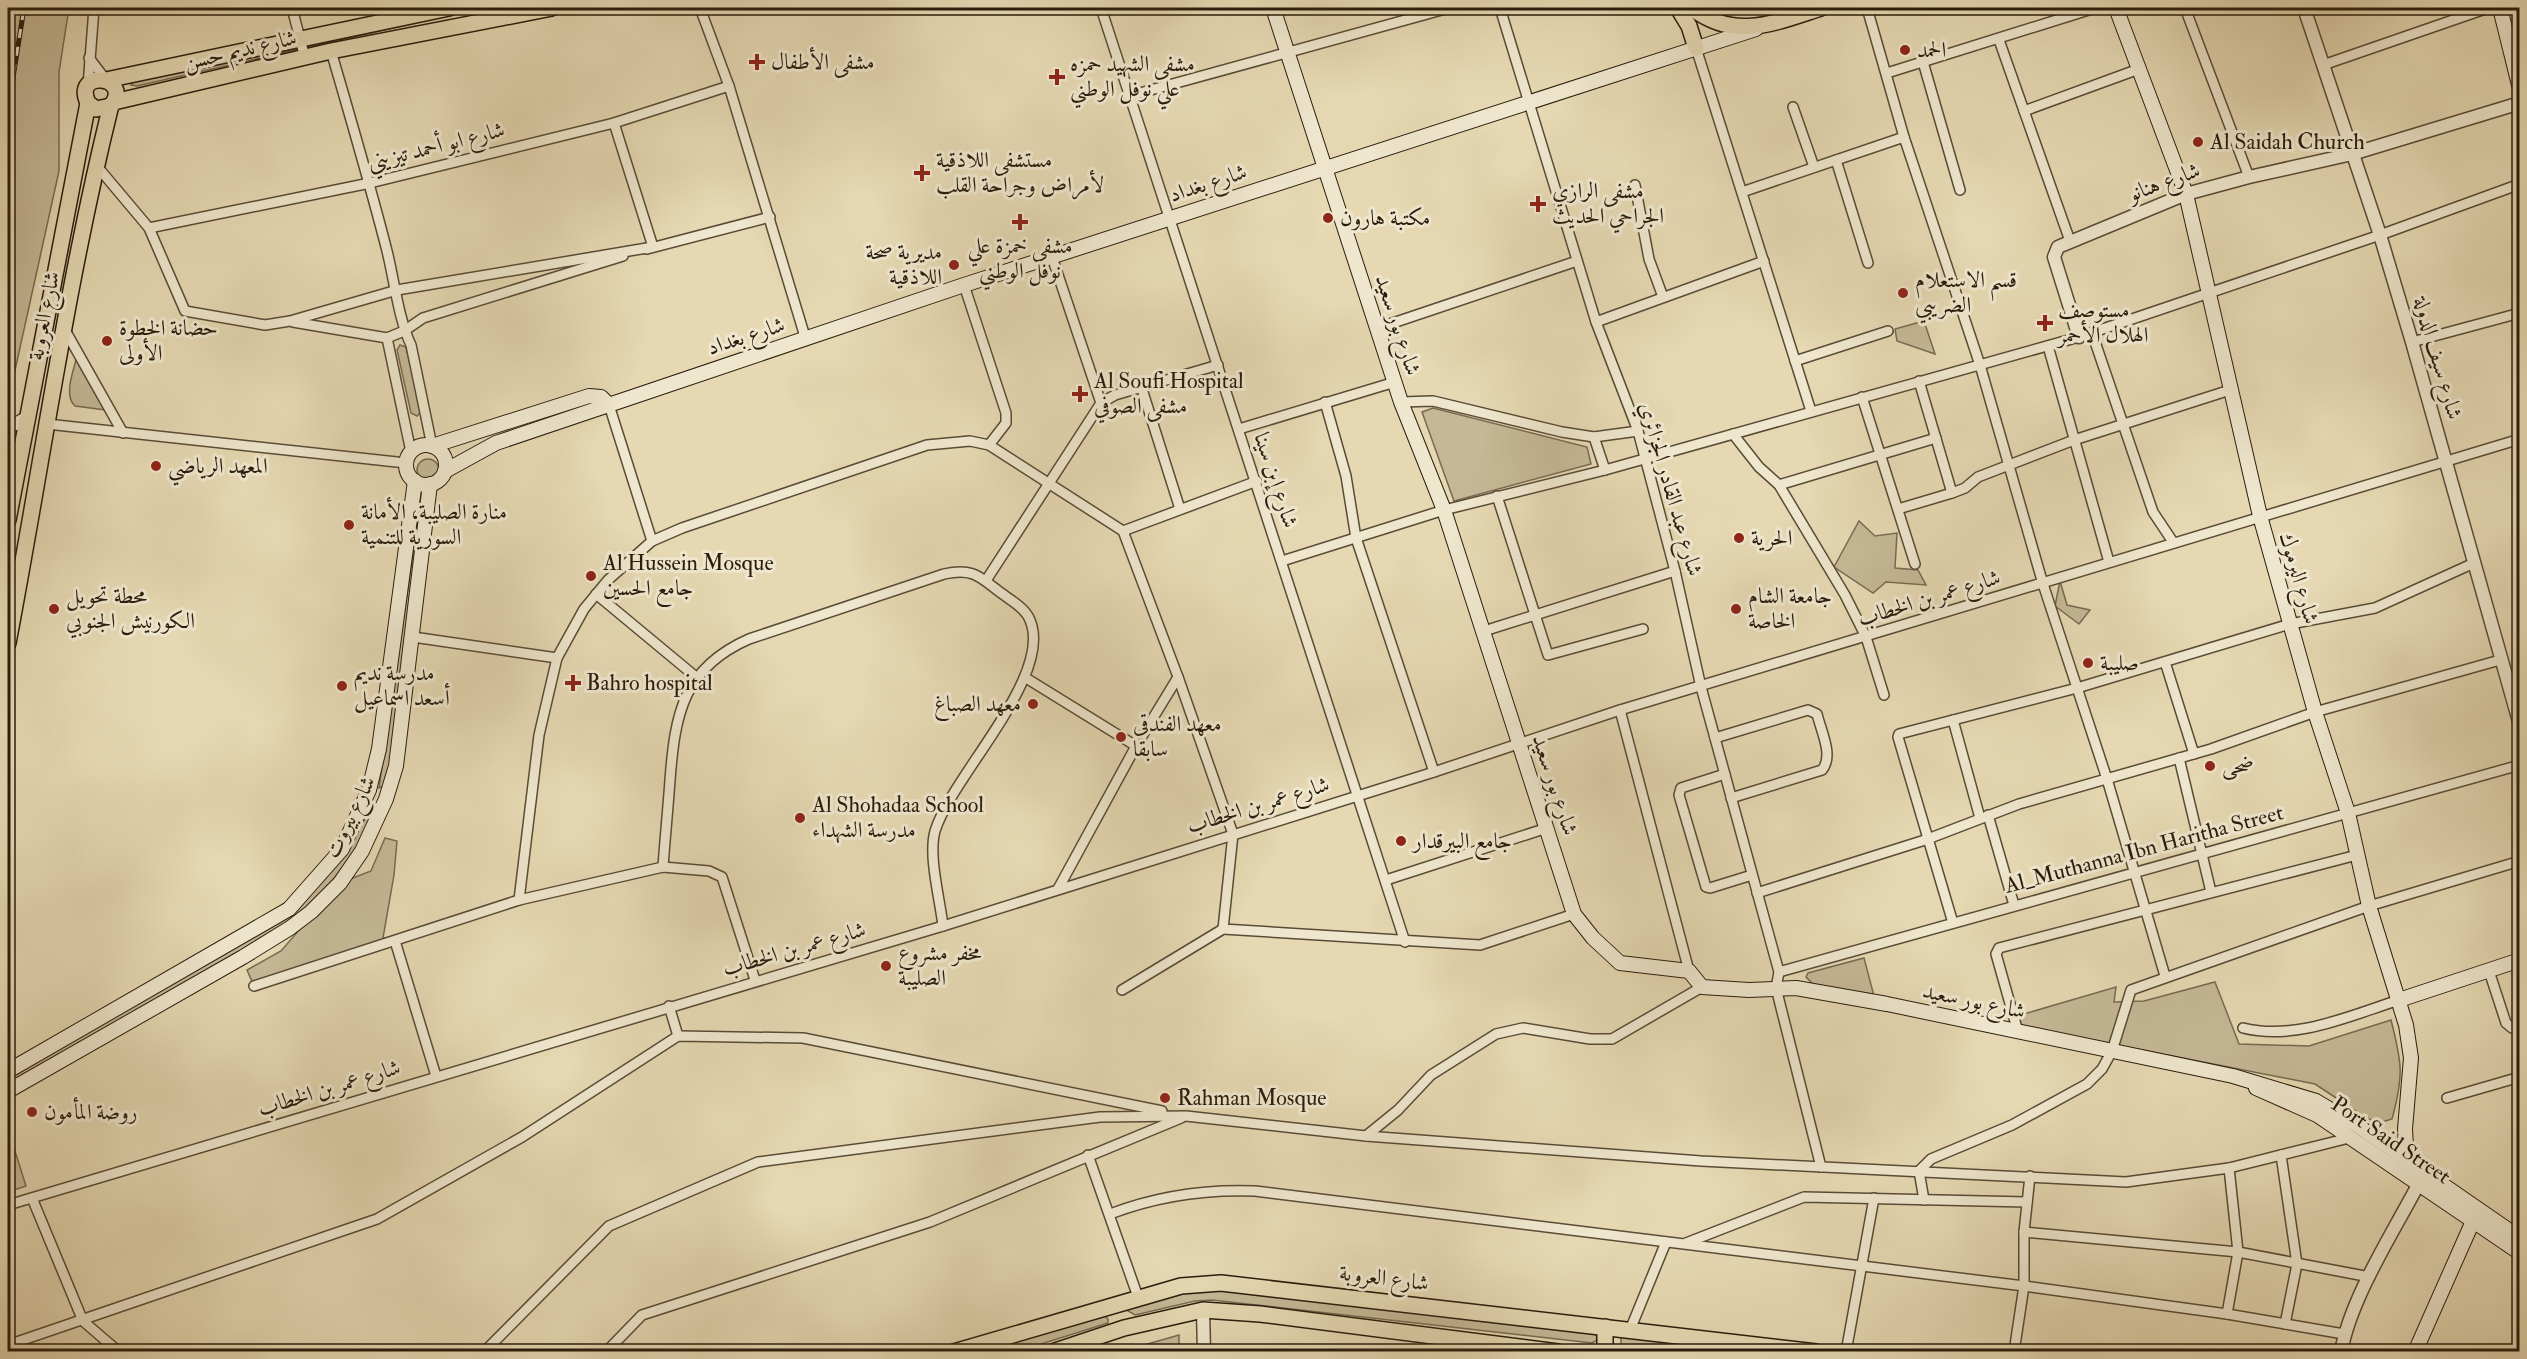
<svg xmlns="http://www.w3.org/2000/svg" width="2527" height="1359" font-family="'IM FELL Double Pica',Amiri,serif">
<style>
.green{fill:#c5b896;stroke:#786a52;stroke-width:1.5}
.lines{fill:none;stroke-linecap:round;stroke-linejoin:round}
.minor-casing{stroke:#594b36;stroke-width:12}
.tertiary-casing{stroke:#594b36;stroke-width:15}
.secondary-casing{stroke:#2a1c0d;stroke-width:16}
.primary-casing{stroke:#2a1c0d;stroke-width:18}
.minor{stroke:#eee6cd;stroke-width:9}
.tertiary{stroke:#eee6cd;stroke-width:12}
.secondary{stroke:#eee6cd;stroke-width:14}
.primary{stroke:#e5d8b2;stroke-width:15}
.rail-casing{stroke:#2a1c0d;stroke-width:5}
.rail{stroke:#eee6cd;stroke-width:3;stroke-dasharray:9;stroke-linecap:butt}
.poi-dot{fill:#8f2418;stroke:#eee6cd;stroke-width:2}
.labels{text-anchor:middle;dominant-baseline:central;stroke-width:6;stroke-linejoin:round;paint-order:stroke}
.street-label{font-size:22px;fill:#2a1c0d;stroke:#eee6cd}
.poi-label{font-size:22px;fill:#2a1c0d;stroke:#eee6cd;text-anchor:start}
</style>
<rect width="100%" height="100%" fill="#e5d8b2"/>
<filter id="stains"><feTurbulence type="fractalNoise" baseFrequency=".00333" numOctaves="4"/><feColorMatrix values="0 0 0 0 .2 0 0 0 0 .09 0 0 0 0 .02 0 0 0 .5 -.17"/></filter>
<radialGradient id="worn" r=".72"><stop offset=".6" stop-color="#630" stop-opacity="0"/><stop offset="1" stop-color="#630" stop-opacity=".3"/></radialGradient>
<g class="green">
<path d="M8,8h61l-10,64v99l-49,222 -2,2z"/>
<path d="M453,8h28l-344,78 -6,-1 5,-5z"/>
<path d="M1924,321l11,33 -38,-13 -2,-12z"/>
<path d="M400,345l6,2 15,65 -4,4 -6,-3 -14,-63z"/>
<path d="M77,356l29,54 -31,-4c-12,-10 -1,-37 2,-50z"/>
<path d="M1433,408l154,39 4,17 -137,37 -32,-89z"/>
<circle cx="428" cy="470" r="11"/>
<path d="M421,519l-28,232 -8,34 -6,3 39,-268z"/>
<path d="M1859,521l16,15 22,-3 -2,35 23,2 8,15 -40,-3 -13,11 -39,-26z"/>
<path d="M2060,581l7,24 23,5 -11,14 -24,-18z"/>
<path d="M372,804l6,2c-25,56 -56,93 -106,128l-264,151v-8l276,-159c39,-32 67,-67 88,-114z"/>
<path d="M385,838l12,3 -3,34 -11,63 12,3 -141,45 -7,-16 34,-19 59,-68 31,-12z"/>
<path d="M1864,958l10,38 -61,-12 -7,-7 2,-4z"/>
<path d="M2215,982l24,62 70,2 82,-26c11,43 13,55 1,99l-10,3 -14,-3 -53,-35 -295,-58 -3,-10 99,-29 -2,15 30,-1z"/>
<path d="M8,1129l18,57 -18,6z"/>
<path d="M1200,1291h32l363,43 4,5 -7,4 -380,-43 -17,1 -60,14 -7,-4 2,-5 43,-11z"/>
<path d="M1103,1314l5,5v4l-89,28 -34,1z"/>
<path d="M1179,1335v16h-56z"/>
<path d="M1621,1337l139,14h-102l-37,-5z"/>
</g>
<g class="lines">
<defs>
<g id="minor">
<path d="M292,8l13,50"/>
<path d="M700,8l29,78 77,254"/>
<path d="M1101,8l304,934"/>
<path d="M1500,8l96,314 42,109 37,140 26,116 78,285 -3,16 45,179"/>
<path d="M1867,8l37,129 76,228 63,219 64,195 58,197"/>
<path d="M2185,8l64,169"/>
<path d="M1999,40l71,201"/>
<path d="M1696,48l115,363"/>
<path d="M331,51c19,65 38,130 55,196 8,30 12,71 25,98l21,101"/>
<path d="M89,58l17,22"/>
<path d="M1923,62l37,128"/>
<path d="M2323,65l165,-57"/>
<path d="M1887,73l208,-65"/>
<path d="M88,86l6,-78"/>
<path d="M1129,96l320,-88"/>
<path d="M1793,107l21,60"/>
<path d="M2024,111l115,-42"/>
<path d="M614,123l39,124"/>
<path d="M1836,160l32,103"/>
<path d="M96,165l53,63 36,83 80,14 25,-4 107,-31 256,-43"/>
<path d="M1635,185l14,74 14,38"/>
<path d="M1742,192l162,-55"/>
<path d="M149,228l221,-45 244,-60 115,-37"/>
<path d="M647,249l123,-32"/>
<path d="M1052,257l49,146"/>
<path d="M964,285l42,128v10l-17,22"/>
<path d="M293,322l94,16 17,-7 19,-13 200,-62"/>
<path d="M1596,322l168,-61"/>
<path d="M1378,328l199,-67"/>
<path d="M65,330l58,103"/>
<path d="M2092,333l61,179 20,30"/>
<path d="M387,338l24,114"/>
<path d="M2412,342l108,-29"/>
<path d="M2048,346l61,216"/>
<path d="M1795,361l93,-30"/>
<path d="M1919,381l33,112 13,-5 13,-11 96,-37 156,-50"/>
<path d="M1142,389l38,120"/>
<path d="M1862,397l53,167"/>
<path d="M1325,402l21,74 10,62 78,234"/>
<path d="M1401,402l32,-1 129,31 32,5 44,-6"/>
<path d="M609,405l43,136"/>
<path d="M47,424l359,39"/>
<path d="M1239,429l156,-47"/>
<path d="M1733,434l26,33 20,18 66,110 21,42 18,58"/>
<path d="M1594,437l11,33"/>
<path d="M1779,485l157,-47"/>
<path d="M1497,496l51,159 95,-26"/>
<path d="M1898,509l54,-16"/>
<path d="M1123,531l134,-50"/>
<path d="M1282,561l162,-51 161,-40 474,-133 301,-102 140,-51"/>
<path d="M987,579l114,-176 14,-8 103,-30"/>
<path d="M596,594l100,83"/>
<path d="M1484,631l191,-60"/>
<path d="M413,637l144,21"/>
<path d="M2165,662l29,92"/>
<path d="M1026,678l110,68"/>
<path d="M1620,710l69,261"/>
<path d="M1953,720l27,98"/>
<path d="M1715,738l93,-28 9,4c4,17 17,42 5,56l-91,28"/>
<path d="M2179,758l32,134"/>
<path d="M1725,774l-44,14 -2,7 27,92 4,1 42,-13"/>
<path d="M1988,815l26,90"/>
<path d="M663,867c2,-29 5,-58 7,-87 5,-66 13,-112 79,-141l195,-65c32,-7 37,5 60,21 9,7 18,11 24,21 31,55 -76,159 -93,215 -7,25 5,68 8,95"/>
<path d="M1386,880l161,-52"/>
<path d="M1058,889l78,-143 42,-69"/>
<path d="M1757,893l168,-53 94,-36 192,-55 104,-37 185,-52"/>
<path d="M519,900l20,-165 18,-77 27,-49 24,-29 44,-39 30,-13 245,-83 43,-4 19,4 134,86 55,146 55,157 -10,95 257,16 94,-31"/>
<path d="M1953,923l-55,-186 1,-3 178,-46 213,-64 85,-16 99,-45"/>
<path d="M395,941l41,135"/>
<path d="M2489,971l17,52 6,5 8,-1"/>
<path d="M1779,972l741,-207"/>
<path d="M254,986l265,-86 144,-33 46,4 13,6 33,103"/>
<path d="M1122,990l101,-61"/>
<path d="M669,1006l9,30"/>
<path d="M2243,1028c52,13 106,-12 156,-28"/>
<path d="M2018,1032l-22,-78 3,-6 358,-93"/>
<path d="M2447,1098l73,-21"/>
<path d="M1366,1136l32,-26 33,-35 65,-41 27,-6 67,11h22l90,-52"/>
<path d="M1088,1155l50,142"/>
<path d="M2281,1155l16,109 -12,60"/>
<path d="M32,1198l51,123 36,31"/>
<path d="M1924,1200l-5,-29 12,-12 81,-34 75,-41 15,-15 10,-18 19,-61 238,-84 151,-45"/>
<path d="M8,1205l935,-279 491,-154 186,-62 900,-271"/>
<path d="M1110,1214c47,-18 94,-25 145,-23l769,95 203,28 117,20"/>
<path d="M2024,1232l214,20 132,25"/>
<path d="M1686,1243l118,-46 223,5"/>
<path d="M2227,1314l11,-62 -9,-84"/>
<path d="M1630,1330l36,-88"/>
<path d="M8,1345l369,-126 145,-82 156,-101 125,2 359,73"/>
<path d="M484,1352l125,-126 149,-64 342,-45 86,-1 180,20 335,25 425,21 103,-14 120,-30"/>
<path d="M606,1352l36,-37 288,-93 251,-104"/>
<path d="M1846,1352l28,-154"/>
<path d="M2014,1352l10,-66v-54l6,-56"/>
</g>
<g id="tertiary">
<path d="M2304,8l76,227 32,107 108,383"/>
<path d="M2079,337l-25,-80 4,-10 128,-53 63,-17 103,-23 168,-51"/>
<path d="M8,428l20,-11"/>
<path d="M1203,1310l1,42"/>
<path d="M2341,1352c10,-55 52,-119 78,-169"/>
</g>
<g id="secondary">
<path d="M1273,8l128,394 43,108 130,404 19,24 27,25 69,8 13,16 47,3 47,-2 91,16 346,72 83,25 42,25 162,112"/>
<path d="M2116,8l70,186 74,322 55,196 33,101 21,93 37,119 5,33 -6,71 1,18 5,16"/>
<path d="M2500,8l20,81"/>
<circle cx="426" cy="465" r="20"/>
<path d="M432,446l157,-50 12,1 8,8"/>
<path d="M445,471l51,-28 468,-158 792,-256"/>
<path d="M2399,1000l121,-40"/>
<path d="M8,1071l281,-162 53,-60 27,-59 10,-41 36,-268"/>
<path d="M2256,1088l61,27 203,138"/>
<path d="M8,1091l235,-134 47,-29 21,-16 29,-29 22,-32 24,-52 10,-33 34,-282"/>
<path d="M2415,1352l58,-131"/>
</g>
<g id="primary">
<path d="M1678,8l11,18 7,22"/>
<path d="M1692,8c43,33 82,15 129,0"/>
<path d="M106,80l343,-72"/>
<path d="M114,102l217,-51 221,-43"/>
<path d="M8,520l80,-417c-16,-35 46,-27 23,3l-15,3 -8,-6"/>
<path d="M8,643c34,-179 59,-361 103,-538"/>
<path d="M954,1352l227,-66 40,-3 595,69"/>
<path d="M1052,1352l72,-24 79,-18 57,4 298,38"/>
<path d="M1605,1352v-25"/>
</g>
</defs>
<use href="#minor" class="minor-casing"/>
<use href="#tertiary" class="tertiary-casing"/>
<use href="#secondary" class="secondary-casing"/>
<use href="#primary" class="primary-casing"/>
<use href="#minor" class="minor"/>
<use href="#tertiary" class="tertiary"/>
<use href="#secondary" class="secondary"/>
<use href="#primary" class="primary"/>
<defs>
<path id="rail" d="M8,109l16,-101"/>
</defs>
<use href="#rail" class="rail-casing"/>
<use href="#rail" class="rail"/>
</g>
<g class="poi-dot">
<circle cx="1905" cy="50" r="6"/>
<path d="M754 53h6v6h6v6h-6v6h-6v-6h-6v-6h6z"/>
<path d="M1054 68h6v6h6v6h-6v6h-6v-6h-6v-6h6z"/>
<circle cx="2198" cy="142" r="6"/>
<path d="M919 164h6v6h6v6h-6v6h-6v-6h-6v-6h6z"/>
<path d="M1535 195h6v6h6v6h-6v6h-6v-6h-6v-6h6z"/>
<circle cx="1328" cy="218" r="6"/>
<path d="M1017 213h6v6h6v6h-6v6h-6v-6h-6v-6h6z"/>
<circle cx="954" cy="265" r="6"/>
<circle cx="1903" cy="293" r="6"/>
<path d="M2042 314h6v6h6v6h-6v6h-6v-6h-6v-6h6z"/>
<circle cx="107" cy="341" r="6"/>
<path d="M1077 385h6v6h6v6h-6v6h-6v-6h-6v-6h6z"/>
<circle cx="156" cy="466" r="6"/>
<circle cx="349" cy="525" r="6"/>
<circle cx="1739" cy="538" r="6"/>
<circle cx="591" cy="576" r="6"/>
<circle cx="54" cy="609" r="6"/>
<circle cx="1736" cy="609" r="6"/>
<circle cx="2088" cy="663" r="6"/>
<path d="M570 674h6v6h6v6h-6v6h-6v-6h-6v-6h6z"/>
<circle cx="342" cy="686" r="6"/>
<circle cx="1033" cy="704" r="6"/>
<circle cx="1121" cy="737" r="6"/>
<circle cx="2210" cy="766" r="6"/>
<circle cx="800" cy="818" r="6"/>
<circle cx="1401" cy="841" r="6"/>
<circle cx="886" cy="966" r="6"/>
<circle cx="1165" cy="1098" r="6"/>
<circle cx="32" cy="1112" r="6"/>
</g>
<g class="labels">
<g class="street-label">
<text transform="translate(240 50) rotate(-13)">شارع نديم حسن</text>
<text transform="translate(436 146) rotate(-14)">شارع ابو أحمد تيزيني</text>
<text transform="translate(2164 182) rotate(-20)">شارع هنانو</text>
<text transform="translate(1208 183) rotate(-18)">شارع بغداد</text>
<text transform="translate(44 316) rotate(-79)">شارع العروبة</text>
<text transform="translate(1398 325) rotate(72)">شارع بور سعيد</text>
<text transform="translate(746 336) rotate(-18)">شارع بغداد</text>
<text transform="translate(2438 358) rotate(74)">شارع سيف الدولة</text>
<text transform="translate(1276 480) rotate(72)">شارع إبن سينا</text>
<text transform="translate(1671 489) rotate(74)">شارع عبد القادر الجزائري</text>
<text transform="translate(2299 578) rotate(74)">شارع اليرموك</text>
<text transform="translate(1929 598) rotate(-17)">شارع عمر بن الخطاب</text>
<text transform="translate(1555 785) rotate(72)">شارع بور سعيد</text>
<text transform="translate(1258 805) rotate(-17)">شارع عمر بن الخطاب</text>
<text transform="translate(350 817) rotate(-64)">شارع بيروت</text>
<text transform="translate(2144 849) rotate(-15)">Al_Muthanna Ibn Haritha Street</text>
<text transform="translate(794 949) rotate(-16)">شارع عمر بن الخطاب</text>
<text transform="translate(1974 1001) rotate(12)">شارع بور سعيد</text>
<text transform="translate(329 1088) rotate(-17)">شارع عمر بن الخطاب</text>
<text transform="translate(2391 1140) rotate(34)">Port Said Street</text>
<text transform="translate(1384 1278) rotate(7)">شارع العروبة</text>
</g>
<g class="poi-label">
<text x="1917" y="50">الحمد</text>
<text x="771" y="62">مشفى الأطفال</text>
<text x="1070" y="64">مشفى الشهيد حمزه<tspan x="1070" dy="25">علي نوفل الوطني</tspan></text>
<text x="2210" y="142">Al Saidah Church</text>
<text x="936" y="160">مستشفى اللاذقية<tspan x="936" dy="25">لأمراض وجراحة القلب</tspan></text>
<text x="1552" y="191">مشفى الرازي<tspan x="1552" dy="25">الجراحي الحديث</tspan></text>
<text x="1340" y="218">مكتبة هارون</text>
<text x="1020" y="246" text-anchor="middle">مشفى خمزة علي<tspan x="1020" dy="25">نوفل الوطني</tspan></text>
<text x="942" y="252" text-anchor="end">مديرية صحة<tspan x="942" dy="25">اللاذقية</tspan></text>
<text x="1915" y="280">قسم الاستعلام<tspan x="1915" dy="25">الضريبي</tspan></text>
<text x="2058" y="310">مستوصف<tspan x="2058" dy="25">الهلال الأحمر</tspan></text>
<text x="119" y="328">حضانة الخطوة<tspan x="119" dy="25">الأولى</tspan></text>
<text x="1094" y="381">Al Soufi Hospital<tspan x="1094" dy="25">مشفى الصوفي</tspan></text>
<text x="168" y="466">المعهد الرياضي</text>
<text x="361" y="512">منارة الصليبة، الأمانة<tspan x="361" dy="25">السورية للتنمية</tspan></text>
<text x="1751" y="538">الحرية</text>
<text x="603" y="563">Al Hussein Mosque<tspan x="603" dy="25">جامع الحسين</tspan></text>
<text x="66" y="596">محطة تحويل<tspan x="66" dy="25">الكورنيش الجنوبي</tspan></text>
<text x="1748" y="596">جامعة الشام<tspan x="1748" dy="25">الخاصة</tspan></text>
<text x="2100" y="663">صليبة</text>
<text x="354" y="673">مدرسة نديم<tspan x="354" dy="25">أسعد اسماعيل</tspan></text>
<text x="586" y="683">Bahro hospital</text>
<text x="1021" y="704" text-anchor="end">معهد الصباغ</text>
<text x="1133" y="724">معهد الفندقي<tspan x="1133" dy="25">سابقا</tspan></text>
<text x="2222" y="766">ضحى</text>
<text x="812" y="805">Al Shohadaa School<tspan x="812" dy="25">مدرسة الشهداء</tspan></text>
<text x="1413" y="841">جامع البيرقدار</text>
<text x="898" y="953">مخفر مشروع<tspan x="898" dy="25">الصليبة</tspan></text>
<text x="1177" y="1098">Rahman Mosque</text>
<text x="44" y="1112">روضة المأمون</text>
</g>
</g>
<rect width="2527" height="1359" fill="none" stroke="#e5d8b2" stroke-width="30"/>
<rect x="9" y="9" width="2509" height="1341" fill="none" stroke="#2a1c0d" stroke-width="3"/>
<rect x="15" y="15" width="2497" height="1329" fill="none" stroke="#2a1c0d" stroke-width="1.5"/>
<rect width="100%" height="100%" filter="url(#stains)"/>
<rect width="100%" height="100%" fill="url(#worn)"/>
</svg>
